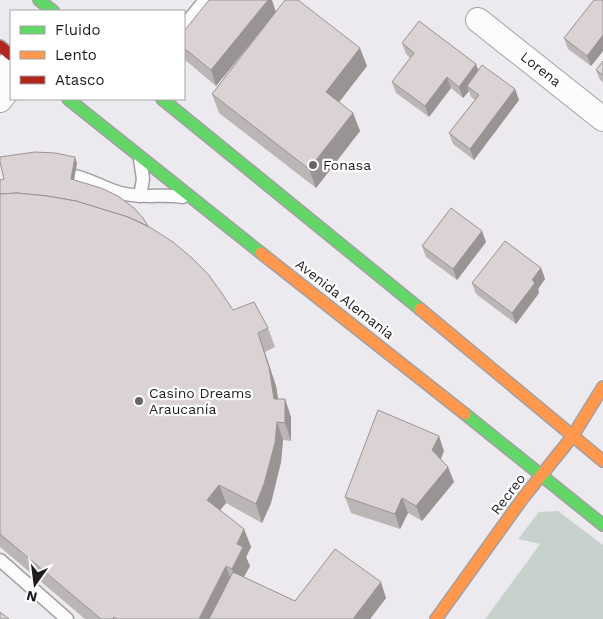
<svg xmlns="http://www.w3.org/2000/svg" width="603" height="619" font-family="'Work Sans',sans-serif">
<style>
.green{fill:#c7d2cc}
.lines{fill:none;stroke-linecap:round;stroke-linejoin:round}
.lane-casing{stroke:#a2a0a3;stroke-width:15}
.street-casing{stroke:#a2a0a3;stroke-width:26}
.fast-casing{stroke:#a2a0a3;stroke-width:14}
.slow-casing{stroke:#a2a0a3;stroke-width:14}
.jam-casing{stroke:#a2a0a3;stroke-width:14}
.lane{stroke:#fcfcfd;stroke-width:12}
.street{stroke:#fcfcfd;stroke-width:24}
.fast{stroke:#63d668;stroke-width:11}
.slow{stroke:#ff974d;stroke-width:11}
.jam{stroke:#b3261e;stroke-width:11}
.wall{fill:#bbb5b5}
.shaded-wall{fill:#999394}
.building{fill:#dad2d3;stroke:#999394}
.poi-dot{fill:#666468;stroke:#fff;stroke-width:2}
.labels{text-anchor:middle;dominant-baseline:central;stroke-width:4.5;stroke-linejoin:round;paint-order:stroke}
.street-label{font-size:14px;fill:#1e1c1f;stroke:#fff}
.poi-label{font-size:14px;fill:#1e1c1f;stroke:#fff;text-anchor:start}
</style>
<rect width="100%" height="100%" fill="#edeaef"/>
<path class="green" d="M558,511l45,34v74h-118l55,-75 -22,-5 21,-27z"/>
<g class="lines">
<defs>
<g id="lane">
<path d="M184,26l21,-26"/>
<path d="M140,159l3,20 -3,17"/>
<path d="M75,176c18,4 33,15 50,18 20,4 39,0 58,3"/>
<path d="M0,560l67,59"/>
</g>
<g id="street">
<path d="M478,20l125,99"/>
<path d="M0,75l11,-13"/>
<path d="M0,100l11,-14"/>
</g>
<g id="fast">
<path d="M39,0l14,11"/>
<path d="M68,99l193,154"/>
<path d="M162,99l258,210"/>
<path d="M465,414l138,111"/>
</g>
<g id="slow">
<path d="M261,253l204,161"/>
<path d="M420,309l183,152"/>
<path d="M436,619l87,-121 49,-61 31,-50"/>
</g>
<path id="jam" d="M0,46l11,9"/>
</defs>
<use href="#lane" class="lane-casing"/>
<use href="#street" class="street-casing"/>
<use href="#fast" class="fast-casing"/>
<use href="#slow" class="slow-casing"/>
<use href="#jam" class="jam-casing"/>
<use href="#lane" class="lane"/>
<use href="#street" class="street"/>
<use href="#fast" class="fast"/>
<use href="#slow" class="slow"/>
<use href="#jam" class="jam"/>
</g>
<g class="wall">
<path d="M603,0v51l-12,15 -23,-17 -4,-11z"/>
<path d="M276,11l91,55 -28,36 14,11 7,18 -44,57 -97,-75 -7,-19 45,-58 -41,50 -32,-27v-28z"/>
<path d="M402,43l77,28 36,18 4,11 -45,60 -21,-16 -4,-11 26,-33 -4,-3 -2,-6 -6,7 -12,-10 -22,29 -33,-24 -4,-11 18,-24 -4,-4z"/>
<path d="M603,61v21l-3,-2 -4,-10z"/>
<path d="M77,163l-3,17 74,46 85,84 35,18 7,19 -10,5 11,34 2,13h7l6,18v24l-8,-1 -2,22 -10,41 -9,20 -36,-20 -6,7 24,19 7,18 -5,10 4,9 -6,11 51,24 91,-3 -16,21h-285l-85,-72v-367z"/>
<path d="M486,242l-29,38 -31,-23 -4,-11z"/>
<path d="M541,268l4,11 -7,10 1,4 -23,31 -40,-30 -4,-11z"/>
<path d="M444,451l-3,8 7,8 6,15 -32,39 -14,-8 -8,16 -49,-16 -6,-16z"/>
</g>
<g class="shaded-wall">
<path d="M268,0h4l4,12 -60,74 -5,-16z"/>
<path d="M603,35v16l-12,15 -4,-10z"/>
<path d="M360,48l7,18 -34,44 -7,-18z"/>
<path d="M476,64l4,11 -13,11 2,5 -6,7 -4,-11z"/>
<path d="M447,77l4,11 -22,29 -4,-11z"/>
<path d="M515,89l4,11 -45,60 -4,-11z"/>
<path d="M353,113l7,18 -44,57 -7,-19z"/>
<path d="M75,157l2,6 -4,22 -2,-6z"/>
<path d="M482,231l4,11 -29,38 -4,-11z"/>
<path d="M541,268l4,11 -7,10 1,4 -23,31 -4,-11 20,-33z"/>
<path d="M258,333l18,53 5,31 -7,-18z"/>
<path d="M285,399l6,18v24l-6,-18z"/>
<path d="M277,422l6,18 -2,22 -10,41 -9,20 -6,-19z"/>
<path d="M439,436l5,15 -6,14 -6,-15z"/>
<path d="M448,467l6,15 -32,39 -6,-15z"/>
<path d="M219,485l7,18 -13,16 -6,-19z"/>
<path d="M402,498l6,15 -8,16 -5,-15z"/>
<path d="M244,529l7,18 -5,10 4,9 -12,21 -6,-18 5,-25z"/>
<path d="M226,566l6,18 -17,35h-16z"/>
<path d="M381,582l5,16 -16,21h-17z"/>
</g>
<g class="building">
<path d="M209,0h59l-57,70 -27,-22v-17z"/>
<path d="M285,0h13l62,48 -34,44 27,21 -44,56 -97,-75z"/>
<path d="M594,0h9v35l-16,21 -23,-18z"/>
<path d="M419,21l57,43 -17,23 -12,-10 -22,29 -33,-24 22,-29 -12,-10z"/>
<path d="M603,61v14l-7,-5z"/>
<path d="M482,65l33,24 -45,60 -21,-16 30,-38 -12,-9z"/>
<path d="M35,152l20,1 20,4 -4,22 30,9 17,8 16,12 9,10 5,8 -20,-9 -52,-16 -29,-5 -30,-3 -17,1v-14l4,-1 -4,-17v-5z"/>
<path d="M17,193l30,3 29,5 52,16 23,11 22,14 19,16 16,16 13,18 12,18 21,-8 14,26 -10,5 11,34 5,32h11v24l-8,-1 -2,21 -11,41 -8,20 -37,-19 -12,15 37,29 -7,15 6,3 -11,22 -6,-3 -27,53h-82l-3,-2 -1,2h-12l-101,-85v-340z"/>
<path d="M451,208l31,23 -29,38 -31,-23z"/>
<path d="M505,241l36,27 -9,12 3,3 -23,30 -40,-30z"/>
<path d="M378,410l61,26 -7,14 16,17 -32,39 -14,-8 -7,16 -50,-17z"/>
<path d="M335,549l46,33 -28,37h-144l24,-47 62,29z"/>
<path d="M0,612l9,7h-9z"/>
</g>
<g class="poi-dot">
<circle cx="313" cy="165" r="5"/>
<circle cx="139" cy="401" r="5"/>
</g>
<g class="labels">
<g class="street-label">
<text transform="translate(541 69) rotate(38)">Lorena</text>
<text transform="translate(345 299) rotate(38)">Avenida Alemania</text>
<text transform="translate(508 494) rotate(-53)">Recreo</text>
</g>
<g class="poi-label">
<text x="323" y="165">Fonasa</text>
<text x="149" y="393">Casino Dreams<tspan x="149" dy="16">Araucanía</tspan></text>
</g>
</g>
<rect x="10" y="10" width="175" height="90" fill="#ffffff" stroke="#a5a4a5"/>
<rect x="20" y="26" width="25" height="8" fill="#63d668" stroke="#a5a4a5"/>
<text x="55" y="35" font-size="15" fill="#1e1c1f">Fluido</text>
<rect x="20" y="51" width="25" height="8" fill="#ff974d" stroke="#a5a4a5"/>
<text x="55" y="60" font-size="15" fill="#1e1c1f">Lento</text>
<rect x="20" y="76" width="25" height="8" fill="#b3261e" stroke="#a5a4a5"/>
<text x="55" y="85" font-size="15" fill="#1e1c1f">Atasco</text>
<g transform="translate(35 584) rotate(194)" stroke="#ffffff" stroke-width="4" paint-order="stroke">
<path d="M0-4L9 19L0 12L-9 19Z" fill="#1e1c1f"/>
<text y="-8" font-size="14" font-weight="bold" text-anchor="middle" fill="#1e1c1f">N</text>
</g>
</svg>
